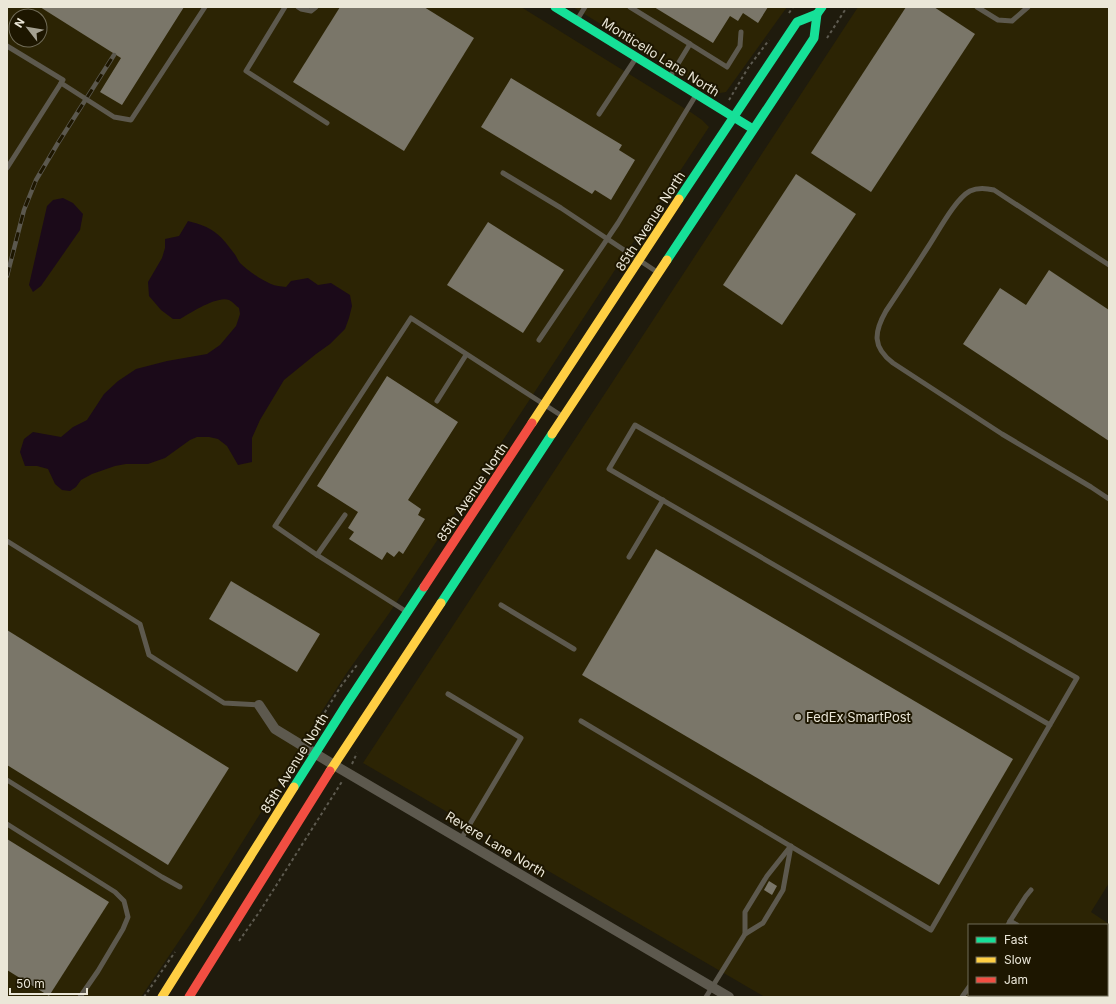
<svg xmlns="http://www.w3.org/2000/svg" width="1116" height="1004" viewBox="0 0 1116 1004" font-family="Inter,sans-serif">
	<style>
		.built { fill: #2c2404; fill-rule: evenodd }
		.water { fill: #1b0a19 }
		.building { fill: #7a7669 }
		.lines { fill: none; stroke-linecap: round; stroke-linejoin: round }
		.path { stroke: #5e5b50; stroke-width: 2; stroke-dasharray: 3 3; stroke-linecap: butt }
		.lane { stroke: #5d594e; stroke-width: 5 }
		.street { stroke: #5d594e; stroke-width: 10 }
		.fast { stroke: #16e098; stroke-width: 9 }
		.slow { stroke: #ffcf43; stroke-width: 9 }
		.jam { stroke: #f24e42; stroke-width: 9 }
		.rail-casing { stroke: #5b584e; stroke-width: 4.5 }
		.rail { stroke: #1d1600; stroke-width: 3; stroke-dasharray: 9; stroke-linecap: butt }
		.poi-dot { fill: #a4a091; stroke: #1d1600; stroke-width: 1.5 }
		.labels { text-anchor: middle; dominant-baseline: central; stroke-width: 4; stroke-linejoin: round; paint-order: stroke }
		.street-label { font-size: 13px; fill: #ebe7d8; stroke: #1d1600 }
		.poi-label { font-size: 13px; fill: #ebe7d8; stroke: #1d1600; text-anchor: start }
	</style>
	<rect width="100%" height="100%" fill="#1f1b0d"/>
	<g class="built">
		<path d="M7 7H521L692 113 702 120 709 127 390 612 346 674 311 728 288 769 198 913 141 997H7ZM16 16H40V40H16Z"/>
		<polygon points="573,7 787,7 726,92 714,94"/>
		<path d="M858 7H1109V883L1091 912 1109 924V997H765L363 763ZM969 925H1107V995H969Z"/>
	</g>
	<g class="water">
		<polygon points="63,198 73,203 83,214 80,230 41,286 33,292 29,285 47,206 53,200"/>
		<path d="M188 221C212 227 219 233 233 252 236 255 237 259 240 263 247 270 261 280 271 284 275 286 281 286 286 287L291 281 308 278 318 285 331 283 350 295 352 306 349 318 345 329 330 344 316 354 284 380 260 420 252 438V462L238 465 227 446 218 439 209 437H197L190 440 165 458 148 464H126L115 466 92 474 81 480 76 487 70 491 62 490 55 484 48 469 37 466H25L20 452 24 439 33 432 61 437 73 427 87 420 104 394 118 381 136 369 167 361 207 354 220 345 236 326 240 314 239 308C236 306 233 302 229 300 218 295 190 313 180 319H173L161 310 149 296 148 282 162 258 165 248V239L179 236Z"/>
	</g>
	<g class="building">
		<polygon points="40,7 184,7 122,105 100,92 121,58"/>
		<polygon points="340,7 424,7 474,38 404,151 293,82"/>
		<polygon points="654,7 768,7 758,23 743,13 738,21 730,16 713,43"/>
		<polygon points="906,7 934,7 975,34 871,192 811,153"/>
		<polygon points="511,78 622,145 619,150 635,160 611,200 595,190 592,194 481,127"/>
		<polygon points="796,174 856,214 782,325 723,285"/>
		<polygon points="488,222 564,270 523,333 447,285"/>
		<polygon points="1049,270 1109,310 1109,441 963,344 1000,288 1026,305"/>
		<polygon points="387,376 458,422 408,500 421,509 418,515 425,519 403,554 399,551 394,557 387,552 382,560 349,539 354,532 348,528 358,512 317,486"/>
		<polygon points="656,549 1013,759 939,885 582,675"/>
		<polygon points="231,581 320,634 297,672 209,619"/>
		<polygon points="7,630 229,768 168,865 7,765"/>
		<polygon points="7,839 109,902 49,996 7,970"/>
		<polygon points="769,881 777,886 772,895 764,890"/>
	</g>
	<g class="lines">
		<g class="path">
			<polyline points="789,13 793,7"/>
			<polyline points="827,38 847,7"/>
			<polyline points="729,100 748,68 769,40"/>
			<polyline points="309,738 341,686 357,665"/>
			<polyline points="352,764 357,753"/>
			<polyline points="239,941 260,911 343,780"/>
			<polyline points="144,997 175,952"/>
		</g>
		<g class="lane">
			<polyline points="285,7 246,71 327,123"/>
			<polyline points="298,7 301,9 311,11 316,7"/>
			<polyline points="630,7 690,44"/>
			<polyline points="977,7 998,20 1012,21 1028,7"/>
			<polyline points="577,20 585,7"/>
			<polyline points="7,46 63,80 7,168"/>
			<polyline points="670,77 690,44 727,67 740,46 741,32"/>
			<polyline points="61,83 114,117 131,120 205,7"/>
			<polyline points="599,114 636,58"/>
			<polyline points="503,173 561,208 657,272"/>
			<path d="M1109 265 994 190C986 188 978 187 970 191 955 199 938 232 928 247 914 269 900 290 886 311 874 332 872 347 893 363L1002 434 1091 487 1109 499"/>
			<polyline points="539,340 618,223 696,95"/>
			<polyline points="437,401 466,355"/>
			<polyline points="7,541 140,624 149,655 224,703 259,705"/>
			<polyline points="317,555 345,515"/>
			<polyline points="629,557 663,500"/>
			<polyline points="501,605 574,649"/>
			<polyline points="407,612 317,555 275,526 411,318 562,416"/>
			<polyline points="448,694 521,738 461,839"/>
			<polyline points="581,721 931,930 1077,678 635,425 609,469 1050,725"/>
			<polyline points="7,780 162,877 180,887"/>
			<polyline points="7,824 115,892 124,901 128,917 123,929 98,971 80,997"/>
			<polyline points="1010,921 1026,896 1031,890"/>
			<polyline points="1008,925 1010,921 1017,925"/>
			<polyline points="745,934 745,912 767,876 790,847"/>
			<polyline points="1107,979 1109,981"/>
			<polyline points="706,997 745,934 763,923 783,890 791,846"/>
			<polyline points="962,997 969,987"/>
		</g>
		<polyline class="street" points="259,705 275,729 334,765 729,997"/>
		<g class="fast">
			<polyline points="555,7 753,129"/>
			<polyline points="679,199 797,22 817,14"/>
			<polyline points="667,260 814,38 817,14 822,7"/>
			<polyline points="441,603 552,434"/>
			<polyline points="294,787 346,705 424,587"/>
		</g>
		<g class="slow">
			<polyline points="532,423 679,199"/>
			<polyline points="552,434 667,260"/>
			<polyline points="330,771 441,603"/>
			<polyline points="162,997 294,787"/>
		</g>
		<g class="jam">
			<polyline points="424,587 532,423"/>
			<polyline points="189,997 330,771"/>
		</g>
		<g class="rail-casing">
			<polyline id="rail" points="7,276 24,210 36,180 58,143 114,55"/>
		</g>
		<use href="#rail" class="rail"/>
	</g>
	<circle class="poi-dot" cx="798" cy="717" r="4"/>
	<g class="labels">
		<g class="street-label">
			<text transform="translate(661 57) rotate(32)">Monticello Lane North</text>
			<text transform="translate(650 221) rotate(-57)">85th Avenue North</text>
			<text transform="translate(472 492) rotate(-56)">85th Avenue North</text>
			<text transform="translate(294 763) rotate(-58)">85th Avenue North</text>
			<text transform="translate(496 844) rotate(31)">Revere Lane North</text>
		</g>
		<g class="poi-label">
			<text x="806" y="717">FedEx SmartPost</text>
		</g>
	</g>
	<rect width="1116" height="1004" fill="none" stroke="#ebe7d8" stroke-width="16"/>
	<rect x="968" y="924" width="140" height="72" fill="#1d1600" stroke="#6f6a56"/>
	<rect x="976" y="937" width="20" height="6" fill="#16e098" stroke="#6f6a56"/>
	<text x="1004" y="944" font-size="12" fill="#ebe7d8">Fast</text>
	<rect x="976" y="957" width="20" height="6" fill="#ffcf43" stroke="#6f6a56"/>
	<text x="1004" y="964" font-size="12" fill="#ebe7d8">Slow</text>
	<rect x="976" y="977" width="20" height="6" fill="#f24e42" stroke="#6f6a56"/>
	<text x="1004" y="984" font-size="12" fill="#ebe7d8">Jam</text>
	<g transform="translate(28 28) rotate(301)"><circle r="19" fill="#1d1600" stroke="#6f6a56"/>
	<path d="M0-3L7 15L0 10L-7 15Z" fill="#a4a091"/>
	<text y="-6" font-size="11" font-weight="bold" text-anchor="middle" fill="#ebe7d8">N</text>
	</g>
	<path d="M10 988v6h77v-6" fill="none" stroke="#ebe7d8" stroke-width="2"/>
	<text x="16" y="988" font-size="12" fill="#ebe7d8" stroke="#1d1600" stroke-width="3" paint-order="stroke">50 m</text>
</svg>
